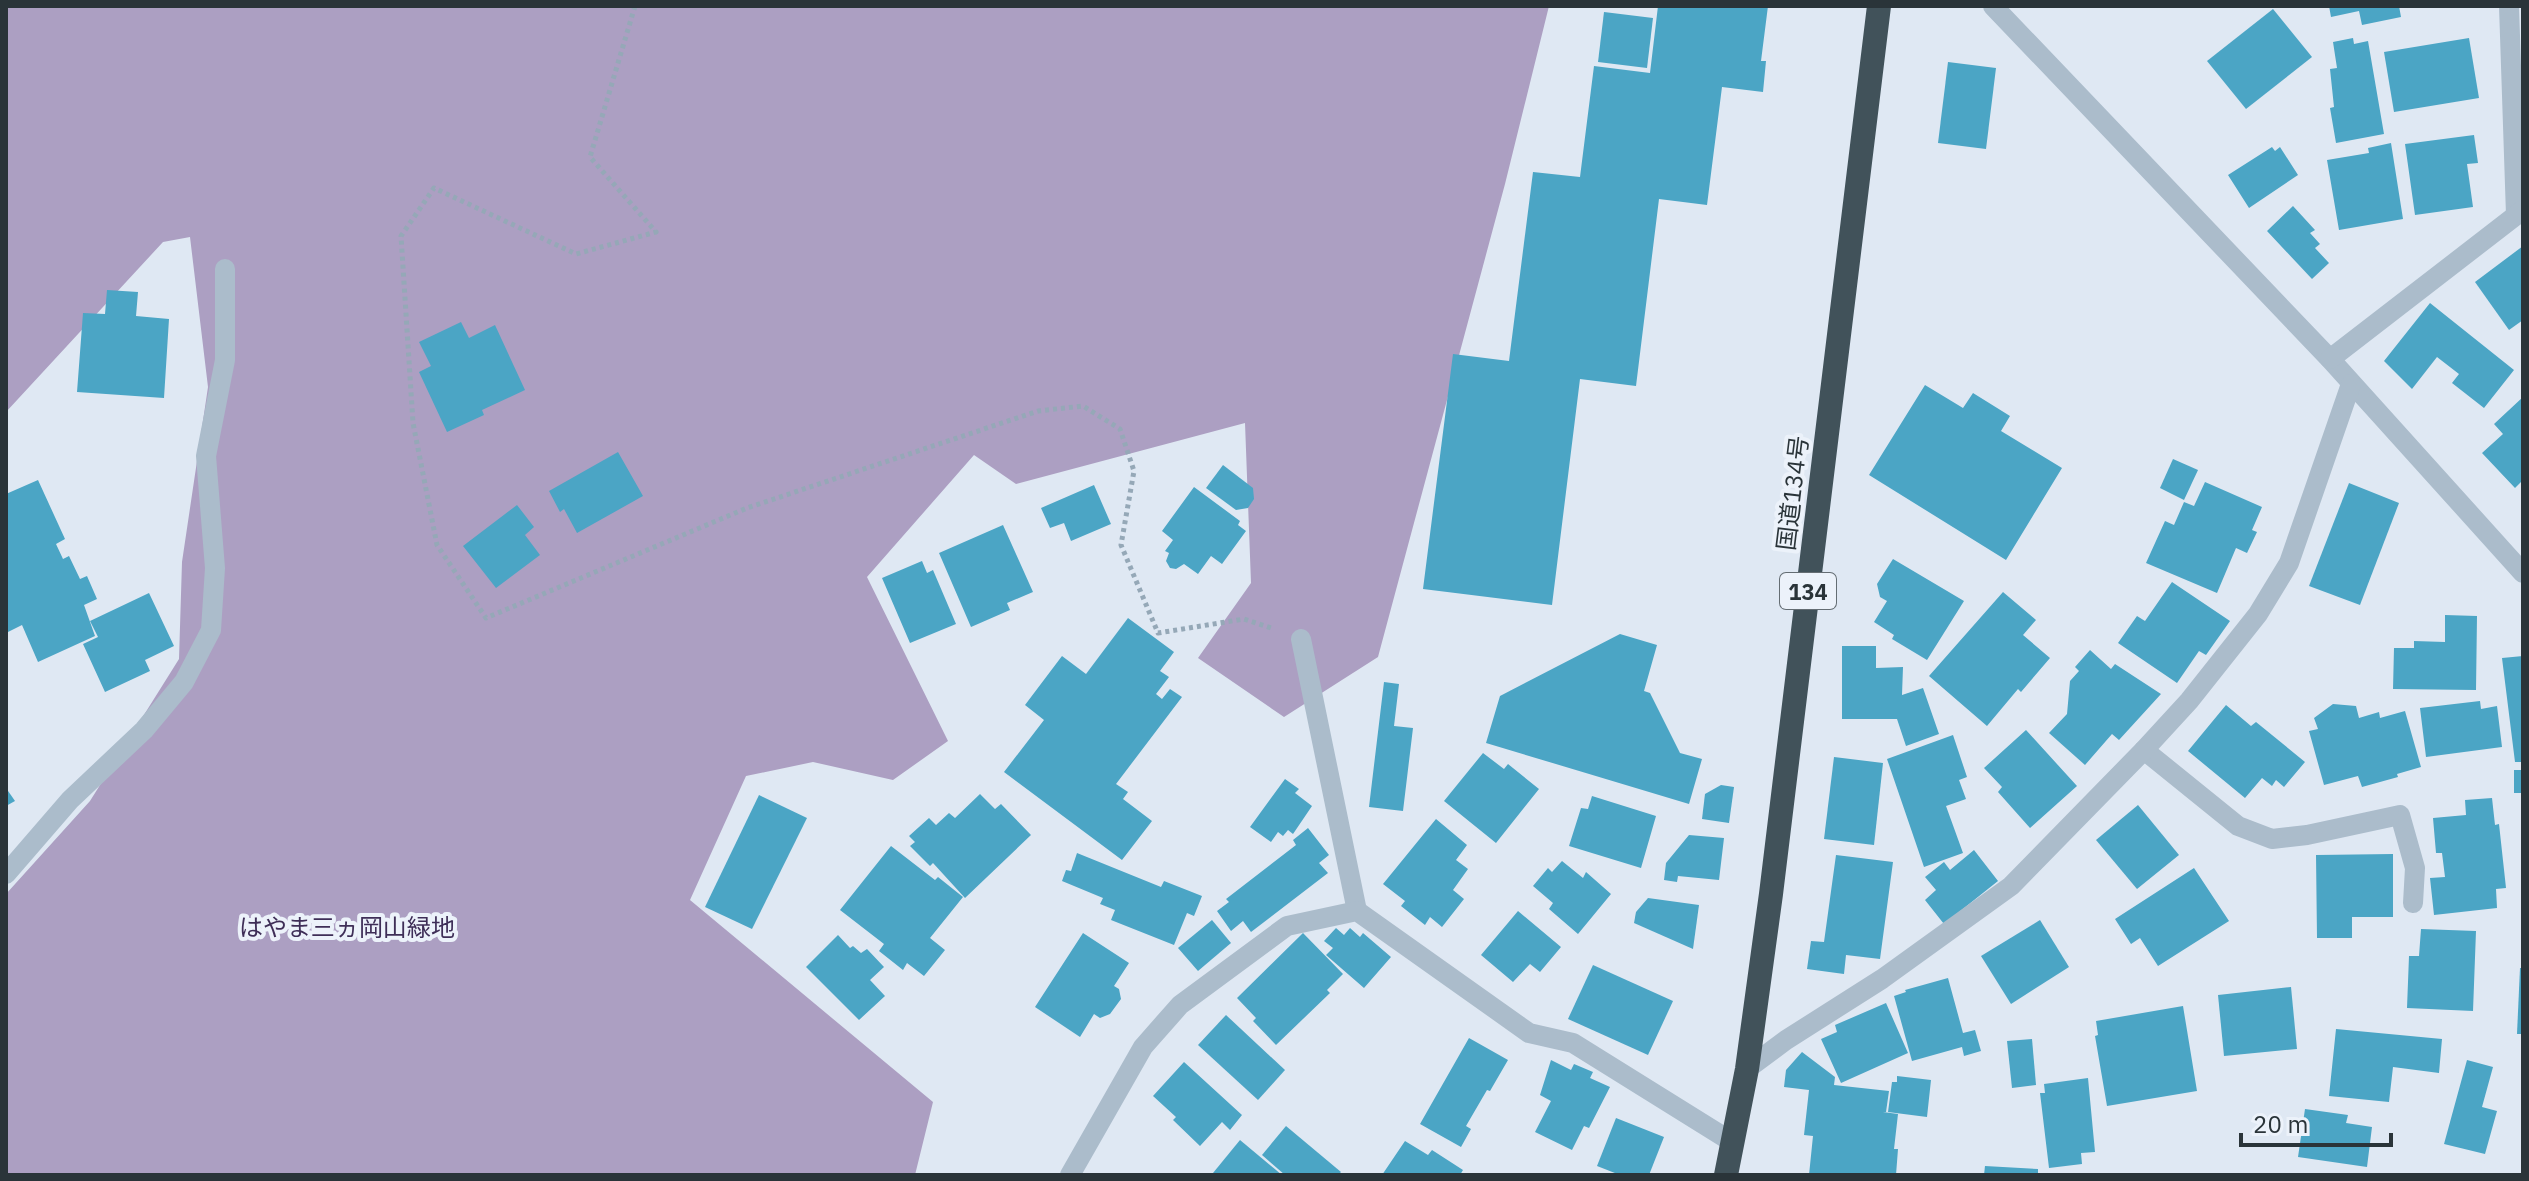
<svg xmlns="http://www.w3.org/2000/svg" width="2529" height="1181" viewBox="0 0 2529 1181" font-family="'IBM Plex Sans','Noto Sans JP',sans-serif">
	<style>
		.green { fill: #ac9fc2 }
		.building { fill: #4ba5c5 }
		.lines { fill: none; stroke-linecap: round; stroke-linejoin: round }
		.path { stroke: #95a8b7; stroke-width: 5; stroke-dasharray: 4 4; stroke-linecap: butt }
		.minor { stroke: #abbccb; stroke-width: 20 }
		.highway { stroke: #41525a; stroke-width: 24 }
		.labels { text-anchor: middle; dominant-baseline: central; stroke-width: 8; stroke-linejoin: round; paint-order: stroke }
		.shield { fill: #ecf2fa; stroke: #646d73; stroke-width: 2 }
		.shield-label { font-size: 22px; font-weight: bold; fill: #2a3439 }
		.street-label { font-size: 24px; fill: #2a3439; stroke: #ecf2fa }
		.park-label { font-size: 24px; fill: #3e2e57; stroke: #ecf2fa }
	</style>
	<rect width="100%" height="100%" fill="#dfe8f3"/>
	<polygon class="green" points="6,6 1549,6 1505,184 1378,657 1284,717 1198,658 1251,583 1245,423 1016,484 974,455 867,577 948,741 893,780 813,762 746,776 690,900 933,1102 915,1175 6,1175 6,894 90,801 179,659 182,562 208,387 190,237 163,242 6,412"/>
	<g class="building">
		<polygon points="1658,6 1768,6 1761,61 1766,61 1763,92 1722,87 1707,205 1659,199 1636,386 1580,379 1552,605 1423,589 1453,354 1509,361 1533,172 1580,177 1594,66 1650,73"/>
		<polygon points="2329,6 2399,6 2401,17 2362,25 2359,11 2331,17"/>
		<polygon points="2273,9 2312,57 2246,109 2207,61"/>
		<polygon points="1604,12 1653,18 1647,68 1598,62"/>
		<polygon points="2353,38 2354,44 2368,41 2384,134 2336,143 2330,108 2334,107 2330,69 2337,68 2333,42"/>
		<polygon points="2469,38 2479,98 2394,112 2384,52"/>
		<polygon points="1948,62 1996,68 1986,149 1938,143"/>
		<polygon points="2474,135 2478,163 2467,164 2473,207 2415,215 2405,144"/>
		<polygon points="2391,143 2403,219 2339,230 2327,160 2369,153 2368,148"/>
		<polygon points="2272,147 2275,151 2280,147 2298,175 2249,208 2228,175"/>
		<polygon points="2293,206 2315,230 2310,233 2320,244 2315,248 2329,263 2312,279 2267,231"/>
		<polygon points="2523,246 2523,320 2509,330 2475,282"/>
		<polygon points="107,290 138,292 136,316 169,319 164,398 77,392 83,313 105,314"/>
		<polygon points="2430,303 2514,370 2484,408 2452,383 2459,374 2437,357 2412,389 2384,361"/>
		<polygon points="461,322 469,338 495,325 525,390 482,410 484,415 447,432 419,372 431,366 419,342"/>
		<polygon points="1925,385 1963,408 1973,393 2010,416 2001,431 2062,468 2006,560 1869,475"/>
		<polygon points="2523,397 2523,480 2515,488 2482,453 2503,434 2494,424"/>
		<polygon points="618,452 643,496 577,533 564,509 560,512 549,491"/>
		<polygon points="2173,459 2198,470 2184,500 2160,488"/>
		<polygon points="1223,465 1253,488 1254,499 1248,508 1236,510 1206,488"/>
		<polygon points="38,480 65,539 56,544 63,559 69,556 80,579 87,576 97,599 84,605 95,636 38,662 22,625 6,633 6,494"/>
		<polygon points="2205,482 2262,507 2252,530 2257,532 2247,553 2236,548 2217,593 2146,563 2165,521 2174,525 2184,502 2194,506"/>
		<polygon points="2349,483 2399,503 2360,605 2309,586"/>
		<polygon points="1094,485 1111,524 1071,541 1064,523 1050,528 1041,508"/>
		<polygon points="1194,487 1240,521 1238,525 1246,531 1222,564 1211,556 1198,574 1184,564 1176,569 1170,568 1166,561 1169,553 1165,551 1173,540 1162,531"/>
		<polygon points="517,505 534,527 525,535 540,555 496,588 463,546"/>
		<polygon points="1003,525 1033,592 1007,603 1010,610 971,627 939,553"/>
		<polygon points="1893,559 1964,601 1927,660 1892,639 1894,635 1874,622 1887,601 1880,597 1877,584"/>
		<polygon points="922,561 927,573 933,570 956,624 910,643 882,578"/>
		<polygon points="2172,582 2230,621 2206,655 2199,651 2177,683 2118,643 2137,616 2145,621"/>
		<polygon points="2003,592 2036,620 2023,635 2050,658 2021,692 2018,689 1987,726 1929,676"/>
		<polygon points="149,593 174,646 145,660 150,671 105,692 83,644 98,637 90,621"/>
		<polygon points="2445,615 2477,616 2476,690 2393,689 2394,648 2414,648 2414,641 2445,642"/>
		<polygon points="1128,618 1174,652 1160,671 1169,677 1156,694 1162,699 1170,689 1182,697 1116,784 1128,792 1123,799 1152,821 1122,860 1004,772 1044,720 1025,705 1062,656 1086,674"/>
		<polygon points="1620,634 1657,645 1644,691 1650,693 1680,753 1702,759 1689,804 1486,743 1500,696"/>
		<polygon points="1842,646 1876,646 1876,668 1903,667 1902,695 1923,688 1939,734 1906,746 1897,719 1842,719"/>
		<polygon points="2090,650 2111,669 2115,664 2161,694 2119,740 2112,734 2085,765 2049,733 2067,714 2070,681 2079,671 2075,667"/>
		<polygon points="2523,656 2523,762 2515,762 2502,658"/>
		<polygon points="1384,682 1399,684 1394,726 1413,728 1403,811 1369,807"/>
		<polygon points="2480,701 2481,709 2497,706 2502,747 2426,757 2420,708"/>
		<polygon points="2333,704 2356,706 2359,718 2379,712 2380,718 2405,711 2421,767 2397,774 2398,777 2362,787 2358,776 2324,785 2309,731 2318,729 2314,718"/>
		<polygon points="2226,705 2251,726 2256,722 2305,762 2284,787 2276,780 2272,786 2262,778 2245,798 2188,751"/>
		<polygon points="2026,730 2077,786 2030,828 1998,792 2002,787 1984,768"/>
		<polygon points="1953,735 1967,777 1959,780 1966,799 1946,806 1963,853 1924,867 1887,759"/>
		<polygon points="1483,753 1504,769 1508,764 1539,789 1496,843 1444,801"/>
		<polygon points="1834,757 1883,763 1874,845 1824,839"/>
		<rect x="2514" y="770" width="9" height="23"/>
		<polygon points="1285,779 1299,789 1295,793 1312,806 1293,834 1288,830 1283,836 1278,832 1271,842 1250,827"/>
		<polygon points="1721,785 1734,787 1729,823 1702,819 1705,794"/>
		<polygon points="6,788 15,801 6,806"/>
		<polygon points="980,794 995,809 1001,804 1031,835 965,898 933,863 930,866 910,846 915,842 909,836 929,818 936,825 949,813 955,818"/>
		<polygon points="759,795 807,818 752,929 705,907"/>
		<polygon points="1592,796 1656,816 1641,868 1569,846 1581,808 1588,809"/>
		<polygon points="2492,798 2495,825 2499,824 2506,888 2496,889 2497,908 2434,915 2430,878 2445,877 2442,853 2436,853 2433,818 2466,815 2465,800"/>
		<polygon points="2138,805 2179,855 2137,889 2096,840"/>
		<polygon points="1436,819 1467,845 1456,860 1468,869 1453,890 1464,899 1442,927 1430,917 1425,925 1401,906 1405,901 1383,884"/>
		<polygon points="1308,828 1329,855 1319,863 1328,873 1251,932 1243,921 1231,931 1217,911 1229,902 1226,899 1296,845 1293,840"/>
		<polygon points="1689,835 1724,838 1719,880 1678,876 1677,882 1664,880 1666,863"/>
		<polygon points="891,846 935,880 938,877 963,897 930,938 945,950 924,976 907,963 903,970 879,951 884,944 840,910"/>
		<polygon points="1974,850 1998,881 1944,924 1925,900 1936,890 1925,877 1944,862 1950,870"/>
		<polygon points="1077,853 1161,887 1164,881 1202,896 1194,916 1187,913 1174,945 1111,920 1115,910 1100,904 1103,898 1062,881 1066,870 1071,871"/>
		<polygon points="2393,854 2393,917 2352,917 2352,938 2317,938 2316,855"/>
		<polygon points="1836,855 1893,862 1880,959 1846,955 1844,974 1807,969 1811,941 1824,942"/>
		<polygon points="1562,861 1583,878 1586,872 1611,894 1578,934 1549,909 1553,903 1533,886 1548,868 1552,872"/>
		<polygon points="2194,868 2229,921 2158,966 2140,938 2131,944 2115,919"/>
		<polygon points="1648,898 1699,905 1693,949 1634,923 1636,912"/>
		<polygon points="1518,911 1561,947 1540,972 1530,964 1513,982 1481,955"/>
		<polygon points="1212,920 1231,943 1198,971 1178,948"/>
		<polygon points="2040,920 2069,967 2011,1004 1981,956"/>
		<polygon points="1336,928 1344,935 1350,928 1360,937 1363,933 1391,957 1364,988 1326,955 1333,948 1324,941"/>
		<polygon points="2421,929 2476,931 2473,1011 2407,1008 2409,956 2419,956"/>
		<polygon points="1083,933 1129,963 1114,986 1119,989 1121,999 1110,1014 1100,1018 1094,1014 1080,1037 1035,1007"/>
		<polygon points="1303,933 1343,974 1327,990 1330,993 1276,1045 1253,1021 1256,1018 1237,998"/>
		<polygon points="838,935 850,948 853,946 861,953 867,949 884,967 870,980 885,996 859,1020 806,967"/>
		<polygon points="1593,965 1673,1001 1648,1055 1568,1019"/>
		<polygon points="2520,968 2523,968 2523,1034 2517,1034"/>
		<polygon points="1948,978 1963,1033 1975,1030 1981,1051 1964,1056 1962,1047 1912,1061 1894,996 1906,992 1905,990"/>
		<polygon points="2291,987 2297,1049 2224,1056 2218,995"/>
		<polygon points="1886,1003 1908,1053 1841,1083 1821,1039 1837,1032 1835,1025"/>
		<polygon points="2183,1006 2197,1091 2107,1106 2095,1036 2098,1035 2096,1021"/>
		<polygon points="1226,1015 1285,1070 1258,1100 1198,1045"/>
		<polygon points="2336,1029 2442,1039 2439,1073 2393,1067 2389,1102 2329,1096"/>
		<polygon points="1469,1038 1508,1060 1490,1091 1487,1090 1466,1126 1471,1129 1461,1147 1420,1124"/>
		<polygon points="2032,1039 2036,1085 2012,1088 2007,1041"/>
		<polygon points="1802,1052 1835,1077 1834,1085 1889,1091 1886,1112 1883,1112 1898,1114 1894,1149 1898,1149 1896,1175 1809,1175 1813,1136 1804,1135 1809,1090 1784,1087 1786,1070"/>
		<polygon points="1551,1060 1571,1070 1574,1064 1593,1072 1590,1078 1610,1087 1589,1128 1584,1126 1572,1150 1535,1132 1551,1101 1540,1095"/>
		<polygon points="2467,1060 2493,1067 2482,1107 2497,1111 2485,1154 2444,1144"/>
		<polygon points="1184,1062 1242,1115 1230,1130 1222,1122 1200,1146 1173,1120 1176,1117 1153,1096"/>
		<polygon points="1897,1076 1931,1080 1927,1117 1888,1112 1892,1082 1897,1082"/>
		<polygon points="2088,1078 2095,1152 2081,1153 2082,1164 2049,1168 2040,1093 2045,1093 2044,1084"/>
		<polygon points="2305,1109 2348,1115 2346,1123 2372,1127 2367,1167 2298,1157"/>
		<polygon points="1616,1118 1664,1137 1649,1175 1620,1175 1597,1166"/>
		<polygon points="1286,1126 1341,1172 1338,1175 1285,1175 1262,1155"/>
		<polygon points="1240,1140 1282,1175 1215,1175 1213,1173"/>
		<polygon points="1405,1141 1428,1155 1432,1150 1463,1170 1460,1175 1382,1175"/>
		<polygon points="1985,1166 2038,1169 2038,1175 1984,1175"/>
	</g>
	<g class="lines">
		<polyline class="path" points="635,6 590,157 656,232 576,254 434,188 401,236 413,423 437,545 486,618 747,508 1038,411 1083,406 1120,429 1134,471 1121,545 1158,633 1244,619 1271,628"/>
		<g class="minor">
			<polyline points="1993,6 2330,359 2523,573"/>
			<polyline points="2509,6 2516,215"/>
			<polyline points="2330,359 2523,210"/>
			<polyline points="1301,639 1357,911"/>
			<polyline points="2144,750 2238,826 2272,839 2307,835 2400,815 2415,868 2413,903"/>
			<polyline points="6,874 70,800 144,730 184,682 211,630 215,568 206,456 225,360 225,269"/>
			<polyline points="1747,1069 1786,1040 1882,979 2011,886 2144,750 2189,701 2258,614 2289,563 2351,384"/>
			<polyline points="1070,1175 1143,1047 1180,1005 1287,926 1357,911 1529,1033 1573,1043 1732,1142"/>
		</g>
		<polyline class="highway" points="1726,1175 1747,1069 1771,894 1879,6"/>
	</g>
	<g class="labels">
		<rect class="shield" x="1780" y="573" width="56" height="36" rx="6"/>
		<g class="shield-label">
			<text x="1808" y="591">134</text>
		</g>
		<g class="street-label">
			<text transform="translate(1792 493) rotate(-83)">国道134号</text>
		</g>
		<g class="park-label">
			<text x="347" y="927">はやま三ヵ岡山緑地</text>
		</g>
	</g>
	<rect width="2529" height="1181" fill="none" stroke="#2a3439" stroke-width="16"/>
	<path d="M2241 1133v12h150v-12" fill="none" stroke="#2a3439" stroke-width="4"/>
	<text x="2253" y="1133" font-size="24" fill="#2a3439" stroke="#ecf2fa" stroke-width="6" paint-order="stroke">20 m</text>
</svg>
